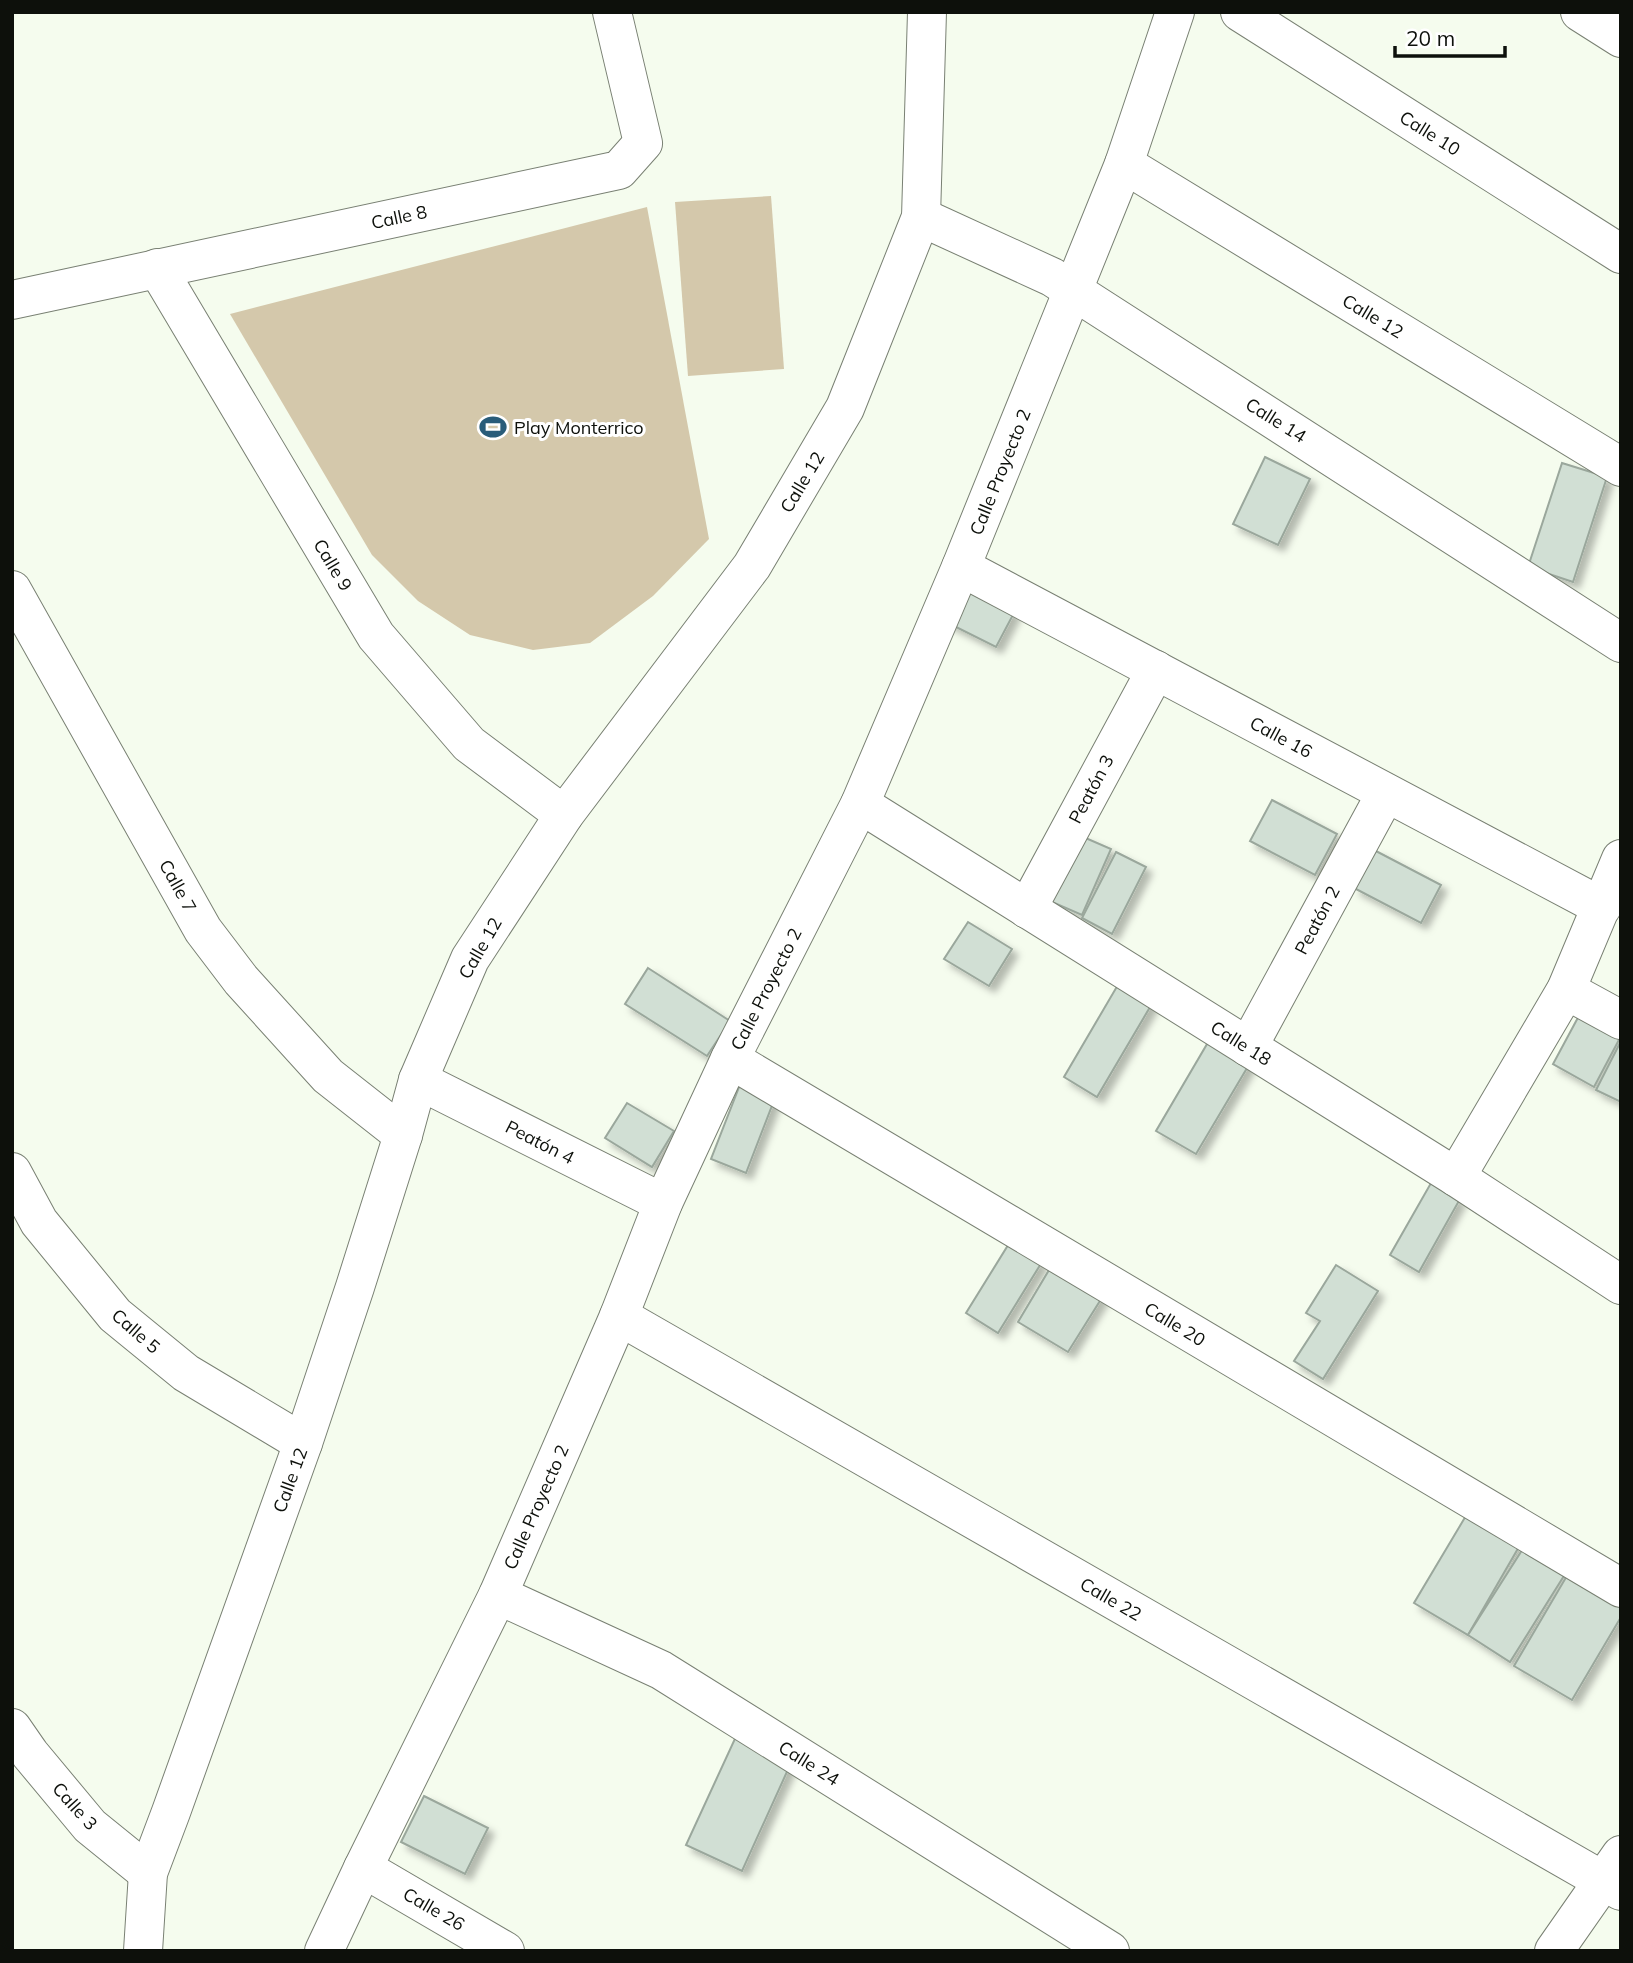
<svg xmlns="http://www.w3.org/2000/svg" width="1633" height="1963" viewBox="0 0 1633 1963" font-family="Mulish,sans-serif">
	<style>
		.green { fill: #d4c8ab }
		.building { fill: #d1dfd4; stroke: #9aa79c; stroke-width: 2; filter: url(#shadow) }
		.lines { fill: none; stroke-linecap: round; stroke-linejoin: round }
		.minor-casing { stroke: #798073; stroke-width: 40 }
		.minor { stroke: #fff; stroke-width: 38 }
		.labels { text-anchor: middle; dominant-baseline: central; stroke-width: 6; stroke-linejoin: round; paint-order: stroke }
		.street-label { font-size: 18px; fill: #0d100b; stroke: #fff }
		.poi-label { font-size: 18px; fill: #0d100b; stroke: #fff; text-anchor: start }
	</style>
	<defs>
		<filter id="shadow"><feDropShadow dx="6" dy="6" stdDeviation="3.5" flood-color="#0004"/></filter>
	</defs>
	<rect width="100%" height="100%" fill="#f5fcee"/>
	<g class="green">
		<polygon points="771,196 784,369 688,376 675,202"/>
		<polygon points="647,207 709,539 653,596 590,643 533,650 470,635 418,601 372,555 230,314"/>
	</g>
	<g class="building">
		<polygon points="1265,457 1310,479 1278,545 1233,524"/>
		<polygon points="1562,463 1607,477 1573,582 1528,567"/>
		<polygon points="962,585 1015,611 996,647 944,621"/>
		<polygon points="1272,800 1337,834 1315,875 1250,841"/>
		<polygon points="1081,836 1111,849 1082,915 1052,902"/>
		<polygon points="1374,850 1441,885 1421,923 1354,888"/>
		<polygon points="1116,852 1146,867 1112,934 1082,918"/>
		<polygon points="968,922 1012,949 989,986 944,959"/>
		<polygon points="648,968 730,1021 707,1056 625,1004"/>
		<polygon points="1119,983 1153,1002 1097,1097 1064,1077"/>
		<polygon points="1581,1012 1621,1036 1594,1087 1553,1064"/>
		<polygon points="1210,1039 1250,1063 1196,1154 1156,1131"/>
		<polygon points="1621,1041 1621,1102 1596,1090"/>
		<polygon points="743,1077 778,1090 746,1173 711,1159"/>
		<polygon points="627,1103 674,1131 652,1167 605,1138"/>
		<polygon points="1431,1183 1460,1199 1419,1272 1390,1255"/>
		<polygon points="1010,1242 1042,1262 998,1333 966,1313"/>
		<polygon points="1052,1265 1103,1296 1068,1352 1018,1322"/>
		<polygon points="1336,1265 1378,1291 1323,1379 1294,1361 1320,1321 1306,1313"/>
		<polygon points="1467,1514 1520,1545 1468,1635 1414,1603"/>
		<polygon points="1526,1544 1567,1571 1510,1662 1468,1635"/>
		<polygon points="1568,1574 1621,1604 1621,1617 1572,1700 1514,1666"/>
		<polygon points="739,1730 795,1754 742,1871 686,1845"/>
		<polygon points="424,1796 488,1828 465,1874 401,1842"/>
	</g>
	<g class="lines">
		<g class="minor-casing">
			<g id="minor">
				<polyline points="1240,12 1621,254"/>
				<polyline points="1580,12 1621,38"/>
				<polyline points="1124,164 1621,467"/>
				<polyline points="921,217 1052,277 1621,643"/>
				<polyline points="157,268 376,636 469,744 564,815"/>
				<polyline points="12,300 619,170 643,143 612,12"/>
				<polyline points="961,567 1602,907"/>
				<polyline points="12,590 203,930 241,980 328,1076 403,1135"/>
				<polyline points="860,804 1456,1177 1621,1285"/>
				<polyline points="1027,909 1156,670"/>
				<polyline points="1566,990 1621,1020"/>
				<polyline points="1248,1047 1386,793"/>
				<polyline points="730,1059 1621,1588"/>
				<polyline points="418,1080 663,1203"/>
				<polyline points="12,1172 39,1222 115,1315 186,1373 303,1443"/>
				<polyline points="1456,1177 1566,990 1621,859"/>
				<polyline points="619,1316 1621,1891"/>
				<polyline points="498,1595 661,1670 1110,1951"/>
				<polyline points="12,1728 30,1754 90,1826 148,1873"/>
				<polyline points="363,1868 505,1951"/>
				<polyline points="143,1951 148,1873 171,1812 303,1443 355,1287 403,1135 418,1080 470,959 564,815 752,566 845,408 921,217 927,12"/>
				<polyline points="324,1951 363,1868 498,1595 619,1316 663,1203 730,1059 860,804 961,567 1124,164 1175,12"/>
				<polyline points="1554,1951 1621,1855"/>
			</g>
		</g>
		<use href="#minor" class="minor"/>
	</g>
	<defs>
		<g id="stadium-bare" transform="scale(2.1)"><path d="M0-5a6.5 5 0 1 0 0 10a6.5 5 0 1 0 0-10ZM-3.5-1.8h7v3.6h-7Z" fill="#295c79" stroke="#fff" stroke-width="2.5" paint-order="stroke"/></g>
	</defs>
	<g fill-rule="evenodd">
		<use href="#stadium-bare" x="493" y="427"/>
	</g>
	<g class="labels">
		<g class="street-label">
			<text transform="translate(1430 133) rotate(32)">Calle 10</text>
			<text transform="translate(399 217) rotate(-12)">Calle 8</text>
			<text transform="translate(1373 316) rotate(31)">Calle 12</text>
			<text transform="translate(1276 420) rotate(32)">Calle 14</text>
			<text transform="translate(1000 472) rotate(-68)">Calle Proyecto 2</text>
			<text transform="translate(802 482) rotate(-59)">Calle 12</text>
			<text transform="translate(333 565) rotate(59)">Calle 9</text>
			<text transform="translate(1281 737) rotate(28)">Calle 16</text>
			<text transform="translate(1091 789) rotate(-62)">Peatón 3</text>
			<text transform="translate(178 886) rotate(61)">Calle 7</text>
			<text transform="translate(1317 920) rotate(-62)">Peatón 2</text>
			<text transform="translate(480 948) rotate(-60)">Calle 12</text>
			<text transform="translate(766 989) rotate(-63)">Calle Proyecto 2</text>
			<text transform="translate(1241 1043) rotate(32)">Calle 18</text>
			<text transform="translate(540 1142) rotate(27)">Peatón 4</text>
			<text transform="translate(1175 1324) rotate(31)">Calle 20</text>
			<text transform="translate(136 1331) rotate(41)">Calle 5</text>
			<text transform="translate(290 1480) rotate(-70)">Calle 12</text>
			<text transform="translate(536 1507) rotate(-66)">Calle Proyecto 2</text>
			<text transform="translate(1111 1599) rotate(30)">Calle 22</text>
			<text transform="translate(809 1763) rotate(32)">Calle 24</text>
			<text transform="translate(75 1806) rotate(48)">Calle 3</text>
			<text transform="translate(434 1909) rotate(30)">Calle 26</text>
		</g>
		<g class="poi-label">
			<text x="514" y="427">Play Monterrico</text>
		</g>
	</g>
	<rect width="1633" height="1963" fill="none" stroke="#0d100b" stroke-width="28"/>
	<path d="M1395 46v10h110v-10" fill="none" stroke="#0d100b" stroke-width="3.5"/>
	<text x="1406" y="46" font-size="21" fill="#0d100b" stroke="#ffffff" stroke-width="5" paint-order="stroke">20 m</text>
</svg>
